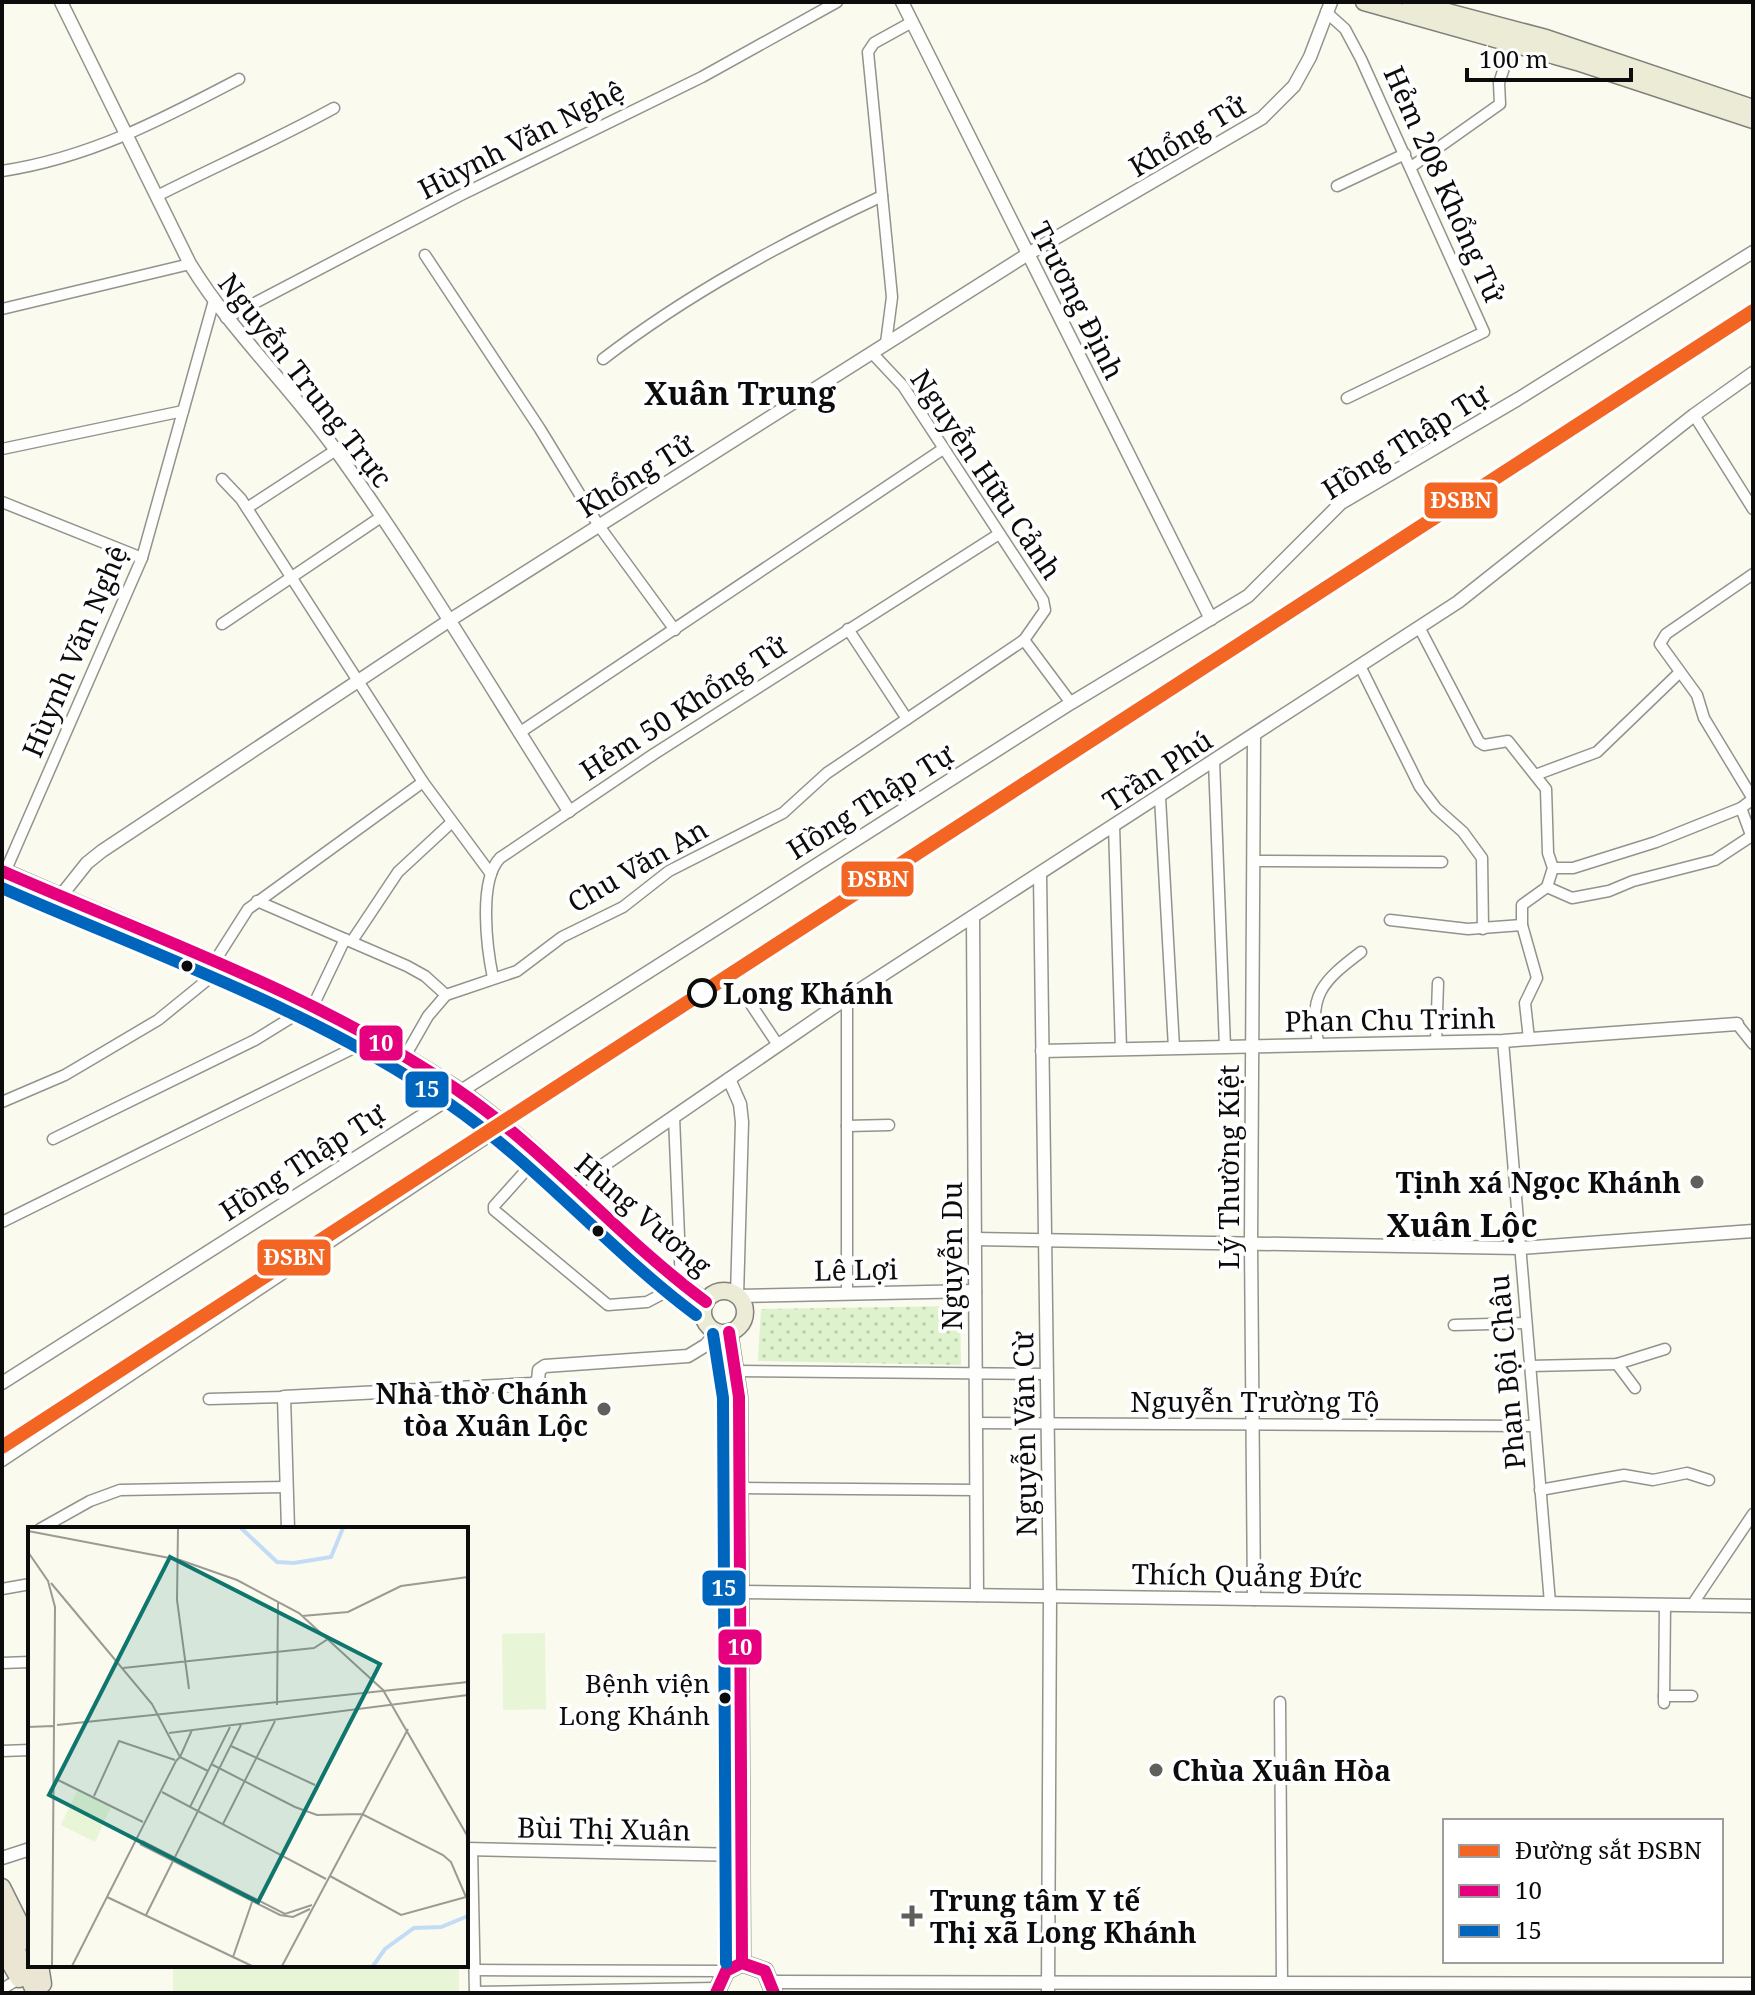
<svg xmlns="http://www.w3.org/2000/svg" width="1755" height="1995" viewBox="0 0 1755 1995" font-family="'Noto Serif',serif">
	<style>
		.grass { fill: url(#grass-dots) }
		.pitch { fill: #e8f6d7 }
		.lines { fill: none; stroke-linecap: round; stroke-linejoin: round }
		.minor-casing { stroke: #93938e; stroke-width: 13 }
		.tertiary-casing { stroke: #93938e; stroke-width: 15 }
		.primary-casing { stroke: #80807c; stroke-width: 19 }
		.trunk-casing { stroke: #80807c; stroke-width: 19 }
		.minor { stroke: #fefefd; stroke-width: 10 }
		.tertiary { stroke: #fefefd; stroke-width: 12 }
		.primary { stroke: #ecebd6; stroke-width: 16 }
		.trunk { stroke: #ebe6d4; stroke-width: 16 }
		.bus-1-casing { stroke: #fff; stroke-width: 18 }
		.bus-2-casing { stroke: #fff; stroke-width: 18 }
		.bus-1 { stroke: #e5007d; stroke-width: 12 }
		.bus-2 { stroke: #0065bd; stroke-width: 12 }
		.rail-1-casing { stroke: #fff; stroke-width: 20 }
		.rail-1 { stroke: #f26522; stroke-width: 14 }
		.bus-dot { fill: #0c0c0c; stroke: #fff; stroke-width: 3 }
		.stop-dot { fill: #fff; stroke: #0c0c0c; stroke-width: 4 }
		.poi-dot { fill: #5f5f5b; stroke: #fff; stroke-width: 3 }
		.labels { text-anchor: middle; dominant-baseline: central; stroke-width: 8; stroke-linejoin: round; paint-order: stroke }
		.bus-label { font-size: 26px; fill: #0c0c0c; stroke: #fff; text-anchor: end }
		.street-label { font-size: 28px; fill: #0c0c0c; stroke: #fff }
		.stop-label { font-size: 28px; font-weight: bold; fill: #0c0c0c; stroke: #fff; text-anchor: start }
		.poi-label { font-size: 28px; font-weight: bold; fill: #0c0c0c; stroke: #fff; text-anchor: end }
		.quarter-label { font-size: 32px; font-weight: bold; fill: #0c0c0c; stroke: #fff }
		.inset-river { fill: none; stroke: #c2dcf7; stroke-width: 4 }
		.inset-road { fill: none; stroke: #9b9b94; stroke-width: 2 }
		.view { fill: #0f766e; fill-opacity: 0.15; stroke: #0f766e; stroke-width: 4 }
		.inset-edge { fill: none; stroke: #0c0c0c; stroke-width: 4 }
		.line-badge { stroke: #fff; stroke-width: 3 }
		.badge-label { font-size: 22px; text-anchor: middle; font-weight: bold; fill: #fff }
	</style>
	<defs>
		<pattern id="grass-dots" width="8" height="8" patternUnits="userSpaceOnUse" patternTransform="scale(2)"><rect width="8" height="8" fill="#ddf2cd"/><path d="M2 2h.1M6 6h.1" fill="none" stroke="#bcceaf" stroke-width="1.8" stroke-linecap="round"/></pattern>
	</defs>
	<rect width="100%" height="100%" fill="#fafaef"/>
	<polygon class="grass" points="960,1306 961,1365 758,1361 761,1309"/>
	<g class="pitch">
		<polygon points="545,1633 546,1709 503,1710 502,1634"/>
		<rect x="173" y="1965" width="286" height="28"/>
	</g>
	<g class="lines">
		<g class="minor-casing">
			<g id="minor">
				<polyline points="1326,12 1345,29 1361,59 1484,332 1347,398"/>
				<polyline points="1411,167 1500,104 1499,83 1512,44"/>
				<path d="M2 171C89 158 161 120 239 79"/>
				<polyline points="1337,186 1405,154"/>
				<path d="M157 196C216 166 276 140 334 108"/>
				<polyline points="425,255 540,429 599,526 675,630"/>
				<polyline points="2,309 190,264"/>
				<polyline points="226,318 459,196 702,77 837,2"/>
				<polyline points="886,343 892,297 868,52 874,43 912,22"/>
				<polyline points="872,353 903,386 1043,600 1045,610 1024,640 1071,703"/>
				<path d="M603 359C689 293 784 242 882 196"/>
				<polyline points="1694,415 1753,509"/>
				<polyline points="2,449 183,411"/>
				<polyline points="222,479 241,499 423,782 491,874"/>
				<polyline points="2,502 142,558"/>
				<polyline points="247,508 336,450"/>
				<polyline points="222,624 381,517"/>
				<polyline points="1419,627 1479,742 1484,745 1508,741 1546,789 1548,853 1553,868 1547,887 1572,898 1609,891 1633,881 1715,860 1753,835"/>
				<polyline points="848,629 907,719 1024,640"/>
				<polyline points="1360,666 1420,787 1436,808 1463,832 1482,858 1483,929"/>
				<polyline points="519,733 943,449"/>
				<polyline points="1214,761 1225,1047"/>
				<polyline points="1538,774 1597,752 1679,673"/>
				<polyline points="1160,797 1174,1048"/>
				<polyline points="1741,808 1751,835"/>
				<polyline points="1114,826 1121,1049"/>
				<polyline points="1254,861 1442,862"/>
				<polyline points="1553,868 1573,868 1656,842 1741,808 1753,799 1704,718 1697,695 1660,644 1666,634 1753,574"/>
				<polyline points="5,872 142,558 213,304"/>
				<polyline points="257,901 407,966 425,976 446,995"/>
				<polyline points="1390,920 1468,929 1522,925"/>
				<polyline points="352,941 398,872 452,822"/>
				<polyline points="213,964 248,909 423,782"/>
				<path d="M493 978C487 949 478 881 500 858L654 754 999 534"/>
				<polyline points="847,998 847,1293"/>
				<polyline points="750,1003 778,1045"/>
				<polyline points="312,1008 345,939"/>
				<polyline points="1737,1024 1753,1044"/>
				<polyline points="1529,1039 1525,1003 1537,978 1522,925 1522,905 1547,887"/>
				<polyline points="1503,1041 1550,1603"/>
				<polyline points="1436,1042 1438,983"/>
				<path d="M1319 1045C1306 996 1324 980 1361 952"/>
				<polyline points="404,1058 428,1016 446,995 517,971 562,937 623,907 669,871 783,813 827,773 907,719"/>
				<polyline points="2,1102 65,1075 158,1020 222,968"/>
				<polyline points="847,1126 889,1125"/>
				<polyline points="53,1139 255,1040 289,1019 303,1004"/>
				<polyline points="538,1157 494,1206 494,1210 608,1305 647,1302 681,1284 674,1117"/>
				<polyline points="2,1222 372,1039"/>
				<polyline points="1454,1325 1526,1323"/>
				<polyline points="1617,1364 1635,1388"/>
				<polyline points="1530,1366 1617,1364 1665,1349"/>
				<polyline points="734,1371 1047,1374"/>
				<polyline points="209,1399 284,1397"/>
				<polyline points="976,1423 1534,1426"/>
				<polyline points="2,1461 503,1127"/>
				<polyline points="739,1488 976,1490"/>
				<polyline points="1540,1490 1624,1475 1653,1480 1687,1473 1709,1480"/>
				<polyline points="40,1529 90,1501 120,1490 287,1487"/>
				<polyline points="2,1589 30,1584"/>
				<polyline points="1692,1605 1753,1514"/>
				<polyline points="2,1663 30,1662"/>
				<polyline points="1664,1696 1692,1696"/>
				<polyline points="1280,1702 1282,1983"/>
				<polyline points="1664,1703 1665,1605"/>
				<polyline points="2,1751 30,1750"/>
				<polyline points="472,1849 475,1993"/>
				<polyline points="475,1970 726,1971"/>
				<polyline points="2,1989 19,1979"/>
				<polyline points="475,1992 716,1988"/>
			</g>
		</g>
		<g class="tertiary-casing">
			<g id="tertiary">
				<path d="M61 2 190 264C231 331 289 385 335 449 419 566 492 690 569 811"/>
				<polyline points="902,2 1211,619"/>
				<polyline points="1040,874 1050,1596 1048,1993"/>
				<polyline points="60,897 87,863 102,851 450,620 1028,254 1262,118 1294,86 1310,57 1331,2"/>
				<polyline points="973,917 977,1595"/>
				<polyline points="1042,1051 1503,1041 1737,1024"/>
				<polyline points="729,1079 740,1104 742,1122 737,1296 975,1291"/>
				<polyline points="573,1186 847,998 1458,602 1694,415 1753,373"/>
				<polyline points="975,1239 1520,1248 1753,1231"/>
				<polyline points="2,1383 1071,703 1248,596 1341,503 1518,399 1753,252"/>
				<polyline points="288,1529 284,1397 532,1384 538,1381 539,1370 545,1366 688,1356 706,1345 717,1332"/>
				<polyline points="740,1592 1753,1606"/>
				<polyline points="1254,1599 1251,1243 1254,735"/>
				<polyline points="466,1849 742,1855"/>
				<polyline points="2,1858 30,1849"/>
				<polyline points="772,1982 1753,1984"/>
			</g>
		</g>
		<g class="primary-casing">
			<g id="primary">
				<polyline points="1364,2 1577,62 1753,120"/>
				<polyline points="1410,2 1546,38 1753,108"/>
				<path d="M2 871C150 937 322 999 456 1089 547 1151 616 1240 706 1302"/>
				<circle cx="724" cy="1312" r="21"/>
				<polyline points="729,1332 739,1397 742,1963"/>
				<polyline points="716,1993 726,1971 742,1963 765,1971 774,1993"/>
			</g>
		</g>
		<g class="trunk-casing">
			<g id="trunk">
				<polyline points="2,1887 30,1943"/>
				<polyline points="2,1916 35,1993"/>
				<polyline points="2,1949 19,1979"/>
				<polyline points="40,1965 43,1984"/>
			</g>
		</g>
		<use href="#minor" class="minor"/>
		<use href="#tertiary" class="tertiary"/>
		<use href="#primary" class="primary"/>
		<use href="#trunk" class="trunk"/>
		<g class="bus-1-casing">
			<g id="bus-1">
				<path d="M2 871C155 938 318 995 456 1089 547 1151 618 1237 706 1302"/>
				<polyline points="729,1332 739,1397 742,1963"/>
				<polyline points="716,1993 726,1971 742,1963 765,1971 774,1993"/>
			</g>
		</g>
		<g class="bus-2-casing">
			<g id="bus-2">
				<path d="M2 888C152 954 313 1009 448 1103 538 1165 609 1250 696 1315"/>
				<polyline points="713,1334 723,1398 726,1963"/>
			</g>
		</g>
		<use href="#bus-1" class="bus-1"/>
		<use href="#bus-2" class="bus-2"/>
		<g class="rail-1-casing">
			<polyline id="rail-1" points="2,1447 1753,311"/>
		</g>
		<use href="#rail-1" class="rail-1"/>
	</g>
	<g class="bus-dot">
		<circle cx="187" cy="966" r="7"/>
		<circle cx="598" cy="1231" r="7"/>
		<circle cx="725" cy="1698" r="7"/>
	</g>
	<circle class="stop-dot" cx="702" cy="993" r="13"/>
	<g class="poi-dot">
		<circle cx="1697" cy="1182" r="8"/>
		<circle cx="604" cy="1409" r="8"/>
		<circle cx="1156" cy="1770" r="8"/>
		<path d="M908 1904h8v8h8v8h-8v8h-8v-8h-8v-8h8z"/>
	</g>
	<g class="labels">
		<g class="bus-label">
			<text x="710" y="1683">Bệnh viện<tspan x="710" dy="32">Long Khánh</tspan></text>
		</g>
		<g class="street-label">
			<text transform="translate(1187 135) rotate(-31)">Khổng Tử</text>
			<text transform="translate(521 139) rotate(-27)">Hùynh Văn Nghệ</text>
			<text transform="translate(1445 184) rotate(66)">Hẻm 208 Khổng Tử</text>
			<text transform="translate(1078 300) rotate(63)">Trương Định</text>
			<text transform="translate(306 380) rotate(52)">Nguyễn Trung Trực</text>
			<text transform="translate(1405 441) rotate(-32)">Hồng Thập Tự</text>
			<text transform="translate(987 474) rotate(56)">Nguyễn Hữu Cảnh</text>
			<text transform="translate(635 475) rotate(-32)">Khổng Tử</text>
			<text transform="translate(74 651) rotate(-67)">Hùynh Văn Nghệ</text>
			<text transform="translate(683 707) rotate(-33)">Hẻm 50 Khổng Tử</text>
			<text transform="translate(1157 770) rotate(-33)">Trần Phú</text>
			<text transform="translate(870 801) rotate(-32)">Hồng Thập Tự</text>
			<text transform="translate(637 865) rotate(-30)">Chu Văn An</text>
			<text transform="translate(1390 1019) rotate(-1)">Phan Chu Trinh</text>
			<text transform="translate(302 1161) rotate(-33)">Hồng Thập Tự</text>
			<text transform="translate(1228 1167) rotate(-90)">Lý Thường Kiệt</text>
			<text transform="translate(644 1214) rotate(41)">Hùng Vương</text>
			<text transform="translate(951 1256) rotate(-90)">Nguyễn Du</text>
			<text transform="translate(856 1269) rotate(-1)">Lê Lợi</text>
			<text transform="translate(1506 1372) rotate(-95)">Phan Bội Châu</text>
			<text x="1255" y="1401">Nguyễn Trường Tộ</text>
			<text transform="translate(1024 1434) rotate(-91)">Nguyễn Văn Cừ</text>
			<text transform="translate(1247 1575) rotate(1)">Thích Quảng Đức</text>
			<text transform="translate(604 1828) rotate(1)">Bùi Thị Xuân</text>
		</g>
		<g class="stop-label">
			<text x="723" y="993">Long Khánh</text>
		</g>
		<g class="poi-label">
			<text x="1681" y="1182">Tịnh xá Ngọc Khánh</text>
			<text x="588" y="1393">Nhà thờ Chánh<tspan x="588" dy="32">tòa Xuân Lộc</tspan></text>
			<text x="1172" y="1770" text-anchor="start">Chùa Xuân Hòa</text>
			<text x="930" y="1900" text-anchor="start">Trung tâm Y tế<tspan x="930" dy="32">Thị xã Long Khánh</tspan></text>
		</g>
		<g class="quarter-label">
			<text x="740" y="392">Xuân Trung</text>
			<text x="1462" y="1224">Xuân Lộc</text>
		</g>
	</g>
	<g transform="translate(28 1527)">
		<rect width="440" height="440" fill="#fafaef"/>
		<path d="M50 262 83 280 67 315 33 298Z" fill="#e8f6d7"/>
		<path class="inset-river" d="M213 1 249 35 266 36 303 30 315 1M345 439 357 422 386 401 413 400 440 389"/>
		<path class="inset-road" d="M150 1 149 73 161 162M0 4 152 33 209 53 271 86 355 163 440 310M0 25 20 54 27 80 24 439M23 56 124 177 152 230 148 234M274 89 320 85 373 59 440 50M95 141 286 121 300 112M249 178 250 76M29 198 440 155M0 200 25 199M164 203 152 230 180 244M141 206 440 168M203 219 287 258M183 237 267 280 289 288 334 287 415 328 423 335 438 370M28 252 115 295M134 265 298 352M66 269 91 214 147 233M162 280 202 200M195 297 247 194M114 314 257 387 284 378M112 317 252 388 265 390 282 382M302 349 373 388 438 370M79 370 224 439M118 388 213 198M205 430 224 375M44 439 148 234M254 439 380 202"/>
		<path class="view" d="M142 30 352 137 230 375 21 268Z"/>
		<rect width="440" height="440" class="inset-edge"/>
	</g>
	<g class="line-badge">
		<rect x="1423" y="481" width="76" height="39" rx="8" fill="#f26522"/>
		<rect x="840" y="860" width="75" height="38" rx="8" fill="#f26522"/>
		<rect x="358" y="1024" width="46" height="38" rx="8" fill="#e5007d"/>
		<rect x="404" y="1070" width="46" height="39" rx="8" fill="#0065bd"/>
		<rect x="256" y="1238" width="76" height="39" rx="8" fill="#f26522"/>
		<rect x="701" y="1569" width="46" height="38" rx="8" fill="#0065bd"/>
		<rect x="717" y="1628" width="46" height="38" rx="8" fill="#e5007d"/>
	</g>
	<g class="badge-label">
		<text x="1461" y="508">ĐSBN</text>
		<text x="878" y="887">ĐSBN</text>
		<text x="381" y="1051">10</text>
		<text x="427" y="1097">15</text>
		<text x="294" y="1265">ĐSBN</text>
		<text x="724" y="1596">15</text>
		<text x="740" y="1655">10</text>
	</g>
	<rect width="1755" height="1995" fill="none" stroke="#0c0c0c" stroke-width="8"/>
	<rect x="1443" y="1819" width="280" height="144" fill="#ffffff" stroke="#9e9e9e" stroke-width="2"/>
	<rect x="1459" y="1845" width="40" height="12" fill="#f26522" stroke="#9e9e9e" stroke-width="2"/>
	<text x="1515" y="1859" font-size="24" fill="#0c0c0c">Đường sắt ĐSBN</text>
	<rect x="1459" y="1885" width="40" height="12" fill="#e5007d" stroke="#9e9e9e" stroke-width="2"/>
	<text x="1515" y="1899" font-size="24" fill="#0c0c0c">10</text>
	<rect x="1459" y="1925" width="40" height="12" fill="#0065bd" stroke="#9e9e9e" stroke-width="2"/>
	<text x="1515" y="1939" font-size="24" fill="#0c0c0c">15</text>
	<path d="M1467 68v12h164v-12" fill="none" stroke="#0c0c0c" stroke-width="4"/>
	<text x="1479" y="68" font-size="24" fill="#0c0c0c" stroke="#ffffff" stroke-width="6" paint-order="stroke">100 m</text>
</svg>
